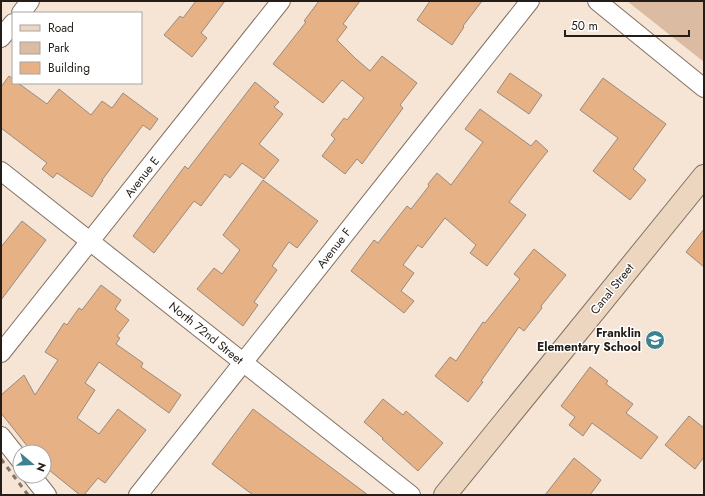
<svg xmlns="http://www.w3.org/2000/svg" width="705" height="496" viewBox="0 0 705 496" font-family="Jost,sans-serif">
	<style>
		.green { fill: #dbbca2 }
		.building { fill: #e5b185; stroke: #9b8a7d }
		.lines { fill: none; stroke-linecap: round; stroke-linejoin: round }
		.street-casing { stroke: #827264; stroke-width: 20 }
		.secondary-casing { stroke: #827264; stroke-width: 24 }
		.street { stroke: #fff; stroke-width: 18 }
		.secondary { stroke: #edd6bf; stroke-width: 22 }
		.rail { stroke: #83776d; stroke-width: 3; stroke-dasharray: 5 5; stroke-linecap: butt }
		.labels { text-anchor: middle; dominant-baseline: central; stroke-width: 3; stroke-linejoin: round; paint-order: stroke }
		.street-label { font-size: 12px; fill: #241d18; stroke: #fff }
		.poi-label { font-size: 12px; font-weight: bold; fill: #241d18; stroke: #fff; text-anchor: end }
	</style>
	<rect width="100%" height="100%" fill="#f6e4d4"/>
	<polygon class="green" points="627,1 704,1 704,62"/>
	<g class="building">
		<polygon points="196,1 225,1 201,33 207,38 192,57 164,35 180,16 183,18"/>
		<polygon points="319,1 360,1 343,24 347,27 337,40 355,58 370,71 382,56 417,83 400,105 403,108 362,164 357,159 345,174 322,156 335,139 331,135 344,118 347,120 364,98 342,80 323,103 273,64 306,22 304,21"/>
		<polygon points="430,1 482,1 463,26 464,27 452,45 417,20"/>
		<polygon points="510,73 542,95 529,114 497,92"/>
		<polygon points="9,76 13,79 13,83 18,83 47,104 59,89 91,115 102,101 112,108 123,93 158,119 150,130 143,125 102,180 103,180 92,197 57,173 53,178 42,169 47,163 1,128 1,87"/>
		<polygon points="603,78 666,124 633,169 646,180 630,200 593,171 618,138 580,110"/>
		<polygon points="255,82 279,102 274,107 283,114 259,144 279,160 264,179 242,163 230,178 225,174 201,206 194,201 154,253 133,236 185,166 188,169"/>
		<polygon points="480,109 531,146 536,140 548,151 539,162 509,202 526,215 487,266 470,253 476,245 445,218 422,248 418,245 403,265 414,273 401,291 414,301 404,313 351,271 374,240 378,243 407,206 411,209 429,186 428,184 437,173 451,185 483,142 465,129"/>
		<polygon points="263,180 318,221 297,248 289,242 272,266 277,270 254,302 258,305 243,326 197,289 214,268 222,274 240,250 223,235"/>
		<polygon points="22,221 46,240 1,300 1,247"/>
		<polygon points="704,229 704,267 686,252"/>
		<polygon points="534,249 566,275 541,306 542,308 524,331 519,327 481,381 483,382 468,402 435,376 450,357 456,361 483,322 485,323 520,279 514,274"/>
		<polygon points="101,285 121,300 115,309 129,320 117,336 120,338 116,344 143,363 141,367 181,395 169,413 99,362 85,383 95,390 77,418 99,434 118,409 146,430 105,483 98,478 84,495 80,495 44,466 44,452 32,452 1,413 1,395 24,375 35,395 58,360 45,352 64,323 67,325 79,308 82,310"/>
		<polygon points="590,367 608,381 606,384 633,404 626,413 658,437 641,459 592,423 583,436 569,425 575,417 561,406"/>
		<polygon points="383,399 403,415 406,411 443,443 418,471 382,439 383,438 364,422"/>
		<polygon points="253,409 368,495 253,495 212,464"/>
		<polygon points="689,416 704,428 704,457 695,469 665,445"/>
		<polygon points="574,458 601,480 590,495 545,495"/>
	</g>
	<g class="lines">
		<g class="street-casing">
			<g id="street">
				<polyline points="597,1 704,88"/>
				<polyline points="21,13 30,1"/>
				<polyline points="1,38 13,23"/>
				<polyline points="1,171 411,495"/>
				<polyline points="1,353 281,1"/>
				<polyline points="1,436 20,460"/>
				<polyline points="32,476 47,495"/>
				<polyline points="138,495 530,1"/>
			</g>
		</g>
		<g class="secondary-casing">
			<polyline id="secondary" points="445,495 704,176"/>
		</g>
		<use href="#street" class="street"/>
		<use href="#secondary" class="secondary"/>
		<polyline class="rail" points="1,459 28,495"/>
	</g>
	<defs>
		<g id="school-disc" transform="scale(1)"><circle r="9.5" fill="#3d8290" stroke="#fff"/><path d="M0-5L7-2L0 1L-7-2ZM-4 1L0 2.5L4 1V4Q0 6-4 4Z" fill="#fff"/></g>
	</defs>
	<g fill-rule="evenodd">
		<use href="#school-disc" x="655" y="340"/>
	</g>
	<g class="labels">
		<g class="street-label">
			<text transform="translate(142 177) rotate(-52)">Avenue E</text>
			<text transform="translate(334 248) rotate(-52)">Avenue F</text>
			<text transform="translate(612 289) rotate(-51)">Canal Street</text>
			<text transform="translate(206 333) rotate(39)">North 72nd Street</text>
		</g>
		<g class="poi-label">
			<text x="641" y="333">Franklin<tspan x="641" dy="14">Elementary School</tspan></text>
		</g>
	</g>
	<rect width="705" height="496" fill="none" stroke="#241d18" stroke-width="4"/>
	<rect x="12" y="12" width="130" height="72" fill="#ffffff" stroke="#a7a5a3"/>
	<rect x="20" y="25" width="20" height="6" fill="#edd6bf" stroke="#a7a5a3"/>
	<text x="48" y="32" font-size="12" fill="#241d18">Road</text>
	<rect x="20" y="42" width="20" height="12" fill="#dbbca2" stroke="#a7a5a3"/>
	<text x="48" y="52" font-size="12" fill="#241d18">Park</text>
	<rect x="20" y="62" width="20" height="12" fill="#e5b185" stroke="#a7a5a3"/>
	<text x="48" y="72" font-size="12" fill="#241d18">Building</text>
	<g transform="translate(32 464) rotate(109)"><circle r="19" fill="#ffffff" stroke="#a7a5a3"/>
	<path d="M0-3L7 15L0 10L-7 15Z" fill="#3d8290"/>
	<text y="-6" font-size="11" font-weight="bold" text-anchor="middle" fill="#241d18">N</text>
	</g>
	<path d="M565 30v6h124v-6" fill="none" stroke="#241d18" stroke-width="2"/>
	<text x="571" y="30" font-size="12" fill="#241d18" stroke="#ffffff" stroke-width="3" paint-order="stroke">50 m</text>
</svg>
